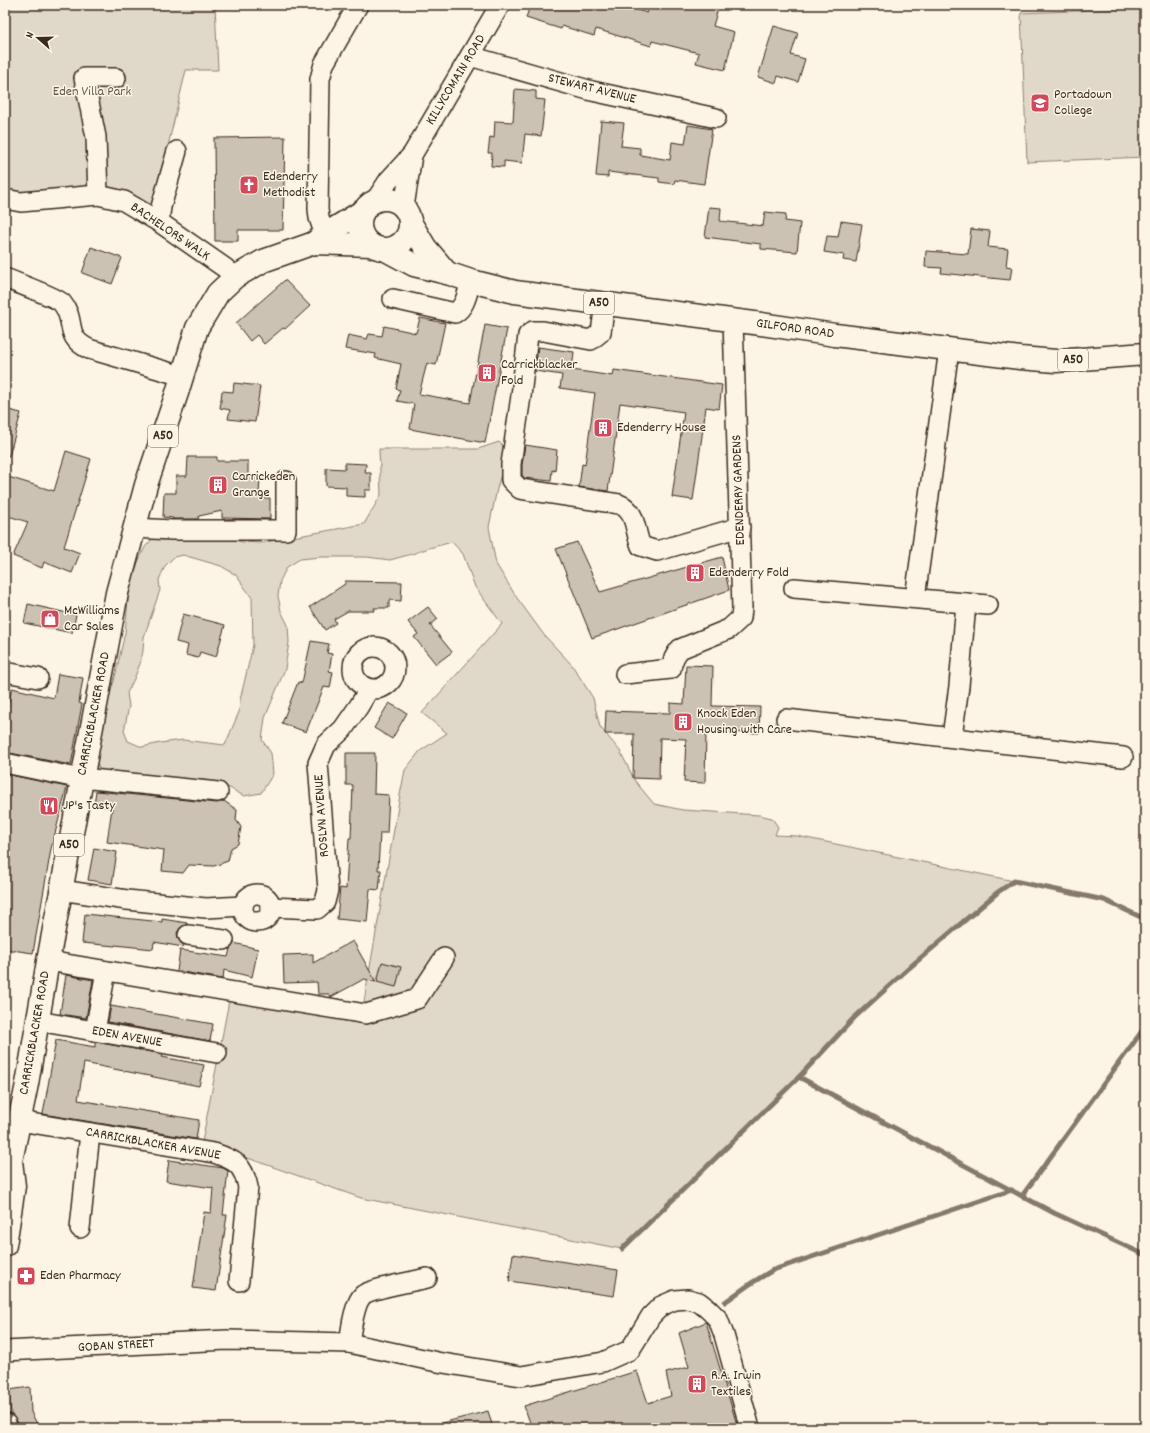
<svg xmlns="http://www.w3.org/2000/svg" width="1150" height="1433" viewBox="0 0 1150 1433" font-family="Dekko,sans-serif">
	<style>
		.green { fill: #e0d8c8; stroke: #8e8173; fill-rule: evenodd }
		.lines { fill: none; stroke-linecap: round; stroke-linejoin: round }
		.stream { stroke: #85796b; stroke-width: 5 }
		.building { fill: #ccc2b3; stroke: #3b2a1e }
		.minor-casing { stroke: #3b2a1e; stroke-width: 22 }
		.major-casing { stroke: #3b2a1e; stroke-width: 25 }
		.minor { stroke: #fcf5e5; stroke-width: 19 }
		.major { stroke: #fcf5e5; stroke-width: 22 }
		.labels { text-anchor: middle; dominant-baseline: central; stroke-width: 3; stroke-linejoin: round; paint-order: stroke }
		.shield { fill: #fcf5e5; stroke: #75675a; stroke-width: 1 }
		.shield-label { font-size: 13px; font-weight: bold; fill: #3b2a1e }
		.street-label { font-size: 14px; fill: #3b2a1e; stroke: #fcf5e5 }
		.park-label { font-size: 14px; fill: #645648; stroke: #fcf5e5 }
		.poi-label { font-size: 14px; fill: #3b2a1e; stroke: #fcf5e5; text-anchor: start }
	</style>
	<rect width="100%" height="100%" fill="#fcf5e5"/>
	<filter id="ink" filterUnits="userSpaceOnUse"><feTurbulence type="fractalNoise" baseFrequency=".025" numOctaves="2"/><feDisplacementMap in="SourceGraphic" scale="8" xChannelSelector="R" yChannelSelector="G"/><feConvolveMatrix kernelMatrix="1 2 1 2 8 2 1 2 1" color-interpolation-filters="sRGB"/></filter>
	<g filter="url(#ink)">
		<g class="green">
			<polygon points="5,5 215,5 218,70 186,70 151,218 124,201 5,199"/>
			<polygon points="1145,8 1145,157 1027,162 1021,13"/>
			<path d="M499 442 507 450 497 489 489 527 496 564 517 598 544 635 572 665 593 698 600 727 620 751 635 781 654 804 683 810 759 815 772 818 778 827 775 835 797 836 1014 881 998 892 909 968 854 1018 799 1077 622 1249 361 1198 202 1142 232 985 363 1007 400 795 405 770 420 751 447 733 422 713 502 624 475 587 463 554 452 542 429 548 412 554 390 560 367 557H321L300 559 287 567 280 581 278 596 281 611 288 625 289 642 285 669 265 718 262 740 271 753 273 774 261 793 244 796C227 787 217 779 198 780L100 771 97 764 96 756 107 699 114 681 125 633 129 589 136 566 145 547 156 535 225 538 243 542 260 543 364 524 381 495 379 449H478ZM183 555 221 566 236 575 252 598 253 645 240 700 239 712 225 745 183 740 160 743 142 747 128 741 124 731 129 706 127 693 134 679 140 664 143 651 144 637 160 590 159 580 165 566 174 557Z"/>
		</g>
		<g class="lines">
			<g class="stream">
				<polyline points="799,1077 1054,1213 1145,1255"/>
				<polyline points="1022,1196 1145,1027"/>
				<polyline points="622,1249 799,1077 854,1018 909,968 998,892 1014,881 1104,900 1145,919"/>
				<polyline points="725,1302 750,1284 773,1270 1012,1190"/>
			</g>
		</g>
		<g class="building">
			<polygon points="530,5 621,5 647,13 649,5 719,5 713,26 734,32 725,70 696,63 699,53 652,41 651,46 596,29 594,36 562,26 561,29 526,18"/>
			<polygon points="774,26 798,33 791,55 805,59 798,82 778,76 776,83 758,77"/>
			<polygon points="515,89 536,91 536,99 545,100 541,136 525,134 522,163 504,161 504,167 491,166 492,153 488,153 490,137 494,138 495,121 513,122"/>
			<polygon points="601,121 624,123 621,146 640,148 640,155 670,160 672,142 685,144 688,125 712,129 704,184 675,180 674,184 659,182 659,178 608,172 608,177 596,176"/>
			<polygon points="285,137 283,230 238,230 238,241 215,241 214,138"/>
			<polygon points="709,207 721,208 720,221 763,226 765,212 786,214 785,221 800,223 797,252 761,249 761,244 705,237"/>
			<polygon points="841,221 862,224 856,262 843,260 844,255 824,252 827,236 838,237"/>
			<polygon points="971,229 990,231 988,247 1008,249 1006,266 1012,267 1010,280 941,273 942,268 925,267 926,251 968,254"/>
			<polygon points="91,247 122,258 112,284 82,273"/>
			<polygon points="285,280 310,306 285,329 283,328 264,344 257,335 250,341 236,323"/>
			<polygon points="420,318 445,323 436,365 427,363 419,394 470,403 485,325 507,329 485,443 410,429 414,404 397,401 400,390 396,389 401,364 375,358 376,354 345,349 348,335 367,339 369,334 382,336 384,326 416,333"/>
			<polygon points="538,347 574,352 572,370 613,376 614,370 722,385 719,409 706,407 693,500 672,497 684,412 620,403 608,491 579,487 582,464 585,465 595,393 560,388 562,375 535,371"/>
			<polygon points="234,383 260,386 255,422 228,419 230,410 220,408 222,391 233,392"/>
			<polygon points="5,409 21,413 9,456 5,455"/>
			<polygon points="525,445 557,450 555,471 552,470 551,481 524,478 522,475 522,465"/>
			<polygon points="66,451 91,459 64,547 80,553 72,573 44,562 42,568 13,556 28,522 5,515 5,476 54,491"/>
			<polygon points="188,457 217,457 217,461 248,461 248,476 260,476 259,498 270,498 270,519 222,518 222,511 199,516 198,519 173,519 173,518 163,517 164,493 176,493 176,476 187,476"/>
			<polygon points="345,463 366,464 365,473 371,473 371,490 365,490 365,497 346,496 346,487 326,486 326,468 345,469"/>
			<polygon points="577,542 600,592 722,557 729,590 592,638 556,549"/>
			<polygon points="345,581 402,582 401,601 389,600 389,608 374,608 375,611 348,611 334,619 336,623 325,630 310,607 345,584"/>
			<polygon points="28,604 76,615 72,633 24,623"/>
			<polygon points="428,607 438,619 430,625 452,652 436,664 414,637 418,634 408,622"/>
			<polygon points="183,614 225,625 216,657 200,652 198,658 186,655 188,645 176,642"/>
			<polygon points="311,641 329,644 327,653 332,654 329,671 333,672 330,688 324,687 306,732 282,723 298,682 302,683"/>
			<polygon points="686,665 713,666 712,706 760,707 759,733 706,732 705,783 684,782 686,739 660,738 659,779 633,778 634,734 605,734 606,711 670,713 670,703 684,704"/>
			<polygon points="58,674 83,678 79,703 82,704 71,765 5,752 5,718 12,688 54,698"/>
			<polygon points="389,703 407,713 392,739 374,728"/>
			<polygon points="346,753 375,753 374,794 389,795 387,833 380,833 378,870 381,870 379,890 370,889 367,922 337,919 340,888 346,889 349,838 351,838 353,785 346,785"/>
			<polygon points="5,774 67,787 51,849 33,953 5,949 5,866 9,843 5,842"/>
			<polygon points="96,791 217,803 224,801 237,810 236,820 241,827 238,844 231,848 228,861 214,866 189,865 183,873 162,871 164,850 107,842 112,808 94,805"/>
			<polygon points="94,848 117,852 112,884 88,880"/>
			<polygon points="85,914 162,922 162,919 187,923 187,924 180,928 177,933 178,939 184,945 183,947 154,942 153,949 115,945 115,946 82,943"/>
			<polygon points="353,941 376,982 364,979 331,997 329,994 318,994 317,982 284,983 283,955 313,954 313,963"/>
			<polygon points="234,943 258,949 252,977 224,970 223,979 177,971 180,950 228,957 230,949"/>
			<polygon points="382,962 401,967 396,987 377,982"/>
			<polygon points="66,975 93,980 86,1018 60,1014"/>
			<polygon points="111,1006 213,1024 210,1041 108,1022"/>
			<polygon points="56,1040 95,1047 95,1042 163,1054 162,1057 204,1065 199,1086 84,1063 78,1100 199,1120 196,1139 43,1114"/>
			<polygon points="169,1160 223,1168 228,1171 223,1215 227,1215 216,1291 193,1288 204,1212 211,1213 213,1188 166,1181"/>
			<polygon points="513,1254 618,1270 614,1296 509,1281"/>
			<polygon points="706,1322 738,1428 532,1428 524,1406 637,1371 648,1403 671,1396 666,1373 689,1367 679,1333"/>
			<polygon points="30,1387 31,1412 39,1428 18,1428 17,1421 11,1415 9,1390"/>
			<polygon points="488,1411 493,1428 438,1428 438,1424"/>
		</g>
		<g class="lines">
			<g class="minor-casing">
				<g id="minor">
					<polyline points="470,56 592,91 716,118"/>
					<polyline points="98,195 96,137 84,78 116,78"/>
					<polyline points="5,199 21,202 98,195 124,201 159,222 225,268 235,277"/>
					<polyline points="375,201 389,180 412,155 500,5"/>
					<polyline points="404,207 412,155"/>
					<polyline points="159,222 161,207 177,151"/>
					<polyline points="328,244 319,218 318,209 320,79 324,64 358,5"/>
					<path d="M5 278C14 282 58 298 62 303 77 321 63 337 89 349L182 376"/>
					<path d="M393 299 455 313C466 306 467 293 471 281"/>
					<path d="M605 304 601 332 591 340 543 331H533L528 335 521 396 511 464V480L520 489 619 504C637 511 634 530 641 546L657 551 740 527"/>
					<polyline points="134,528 172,530 286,530 286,481"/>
					<polyline points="794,588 988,605"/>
					<polyline points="915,598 949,349"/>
					<circle cx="374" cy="668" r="21"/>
					<polyline points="5,672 38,678"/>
					<path d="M625 674 671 669C672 661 674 656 680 649L729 629 741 618 742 608 733 320"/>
					<polyline points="786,719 1123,757"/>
					<polyline points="952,737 959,686 966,603"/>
					<polyline points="5,763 72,777 218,792"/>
					<polyline points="61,890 127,900 206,908 243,906"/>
					<circle cx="257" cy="908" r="14"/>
					<polyline points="270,907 317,909 325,902 328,890 318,763 326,745 343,729 359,706 369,689"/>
					<polyline points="188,935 224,940"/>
					<polyline points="48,961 366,1014 417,999 444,958"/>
					<polyline points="38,1021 217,1053"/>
					<polyline points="95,1031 106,971"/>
					<path d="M19 1121 214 1153C235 1160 243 1164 248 1187L239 1281"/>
					<polyline points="80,1228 90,1133"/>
					<polyline points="349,1343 437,1362 521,1376 603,1362 630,1350 651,1316 661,1306 675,1300 688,1299 699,1302 708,1309 718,1319 724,1335 750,1428"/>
					<path d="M5 1351 227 1340 349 1343C351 1331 354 1303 363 1295 370 1289 415 1281 427 1278"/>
				</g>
			</g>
			<g class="major-casing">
				<g id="major">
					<circle cx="385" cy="224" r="25"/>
					<polyline points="410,222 425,247 447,273"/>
					<polyline points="314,243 324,235 363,211"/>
					<polyline points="386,250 414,265 447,273 471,281 515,292 754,323 835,335 1020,358 1056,361 1145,354"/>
					<polyline points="5,1175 11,1161 27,1084 48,961 117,593 146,485 177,393 197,328 218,293 235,277 263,261 314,243 371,245"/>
					<polyline points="5,1245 14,1186 11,1161"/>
					<polyline points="5,1425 6,1428"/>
				</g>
			</g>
			<use href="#minor" class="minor"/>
			<use href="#major" class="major"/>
		</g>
	</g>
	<defs>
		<g id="school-square" transform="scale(1)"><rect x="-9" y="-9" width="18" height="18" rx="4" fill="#d1495b" stroke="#fcf5e5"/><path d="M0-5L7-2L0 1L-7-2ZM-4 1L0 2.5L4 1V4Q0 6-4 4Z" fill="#fff"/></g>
		<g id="church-square" transform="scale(1)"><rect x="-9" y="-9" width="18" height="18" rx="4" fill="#d1495b" stroke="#fcf5e5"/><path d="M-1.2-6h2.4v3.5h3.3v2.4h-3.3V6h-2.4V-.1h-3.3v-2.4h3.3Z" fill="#fff"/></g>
		<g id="building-square" transform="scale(1)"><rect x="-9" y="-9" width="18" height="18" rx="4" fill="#d1495b" stroke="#fcf5e5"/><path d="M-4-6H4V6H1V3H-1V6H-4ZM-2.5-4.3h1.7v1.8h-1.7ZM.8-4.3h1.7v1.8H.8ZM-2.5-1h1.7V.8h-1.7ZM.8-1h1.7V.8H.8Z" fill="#fff"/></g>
		<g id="shop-square" transform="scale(1)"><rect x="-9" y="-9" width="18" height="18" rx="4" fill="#d1495b" stroke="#fcf5e5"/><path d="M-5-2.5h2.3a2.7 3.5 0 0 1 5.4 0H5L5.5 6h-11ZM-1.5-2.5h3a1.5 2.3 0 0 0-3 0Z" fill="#fff"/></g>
		<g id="restaurant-square" transform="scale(1)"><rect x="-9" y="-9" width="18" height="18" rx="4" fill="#d1495b" stroke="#fcf5e5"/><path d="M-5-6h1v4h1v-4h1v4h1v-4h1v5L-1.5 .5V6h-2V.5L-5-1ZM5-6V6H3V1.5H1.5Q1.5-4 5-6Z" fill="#fff"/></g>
		<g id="pharmacy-square" transform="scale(1)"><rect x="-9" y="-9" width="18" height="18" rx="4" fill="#d1495b" stroke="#fcf5e5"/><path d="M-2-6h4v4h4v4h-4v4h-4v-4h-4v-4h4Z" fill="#fff"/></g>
	</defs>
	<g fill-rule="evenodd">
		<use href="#school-square" x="1040" y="103"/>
		<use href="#church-square" x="249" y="185"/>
		<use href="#building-square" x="487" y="373"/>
		<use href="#building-square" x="603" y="428"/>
		<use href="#building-square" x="218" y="485"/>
		<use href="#building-square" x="695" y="573"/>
		<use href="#shop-square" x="50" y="619"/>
		<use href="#building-square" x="683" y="722"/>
		<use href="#restaurant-square" x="49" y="806"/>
		<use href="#pharmacy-square" x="26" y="1276"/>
		<use href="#building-square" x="697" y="1384"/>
	</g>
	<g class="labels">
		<g class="shield">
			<rect x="584" y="292" width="30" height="22" rx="3"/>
			<rect x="1058" y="349" width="30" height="22" rx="3"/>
			<rect x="148" y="425" width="30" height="22" rx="3"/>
			<rect x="54" y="834" width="30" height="22" rx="3"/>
		</g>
		<g class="shield-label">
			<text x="599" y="303">A50</text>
			<text x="1073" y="360">A50</text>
			<text x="163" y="436">A50</text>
			<text x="69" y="845">A50</text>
		</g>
		<g class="street-label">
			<text transform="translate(456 80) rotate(-59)">KILLYCOMAIN ROAD</text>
			<text transform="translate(592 89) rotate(14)">STEWART AVENUE</text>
			<text transform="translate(170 232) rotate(34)">BACHELORS WALK</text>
			<text transform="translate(795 329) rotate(8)">GILFORD ROAD</text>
			<text transform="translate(739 490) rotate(-92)">EDENDERRY GARDENS</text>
			<text transform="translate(94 714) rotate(-79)">CARRICKBLACKER ROAD</text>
			<text transform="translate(322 816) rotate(-94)">ROSLYN AVENUE</text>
			<text transform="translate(35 1033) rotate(-80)">CARRICKBLACKER ROAD</text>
			<text transform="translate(127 1037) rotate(10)">EDEN AVENUE</text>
			<text transform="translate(153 1144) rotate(10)">CARRICKBLACKER AVENUE</text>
			<text transform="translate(116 1346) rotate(-3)">GOBAN STREET</text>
		</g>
		<g class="park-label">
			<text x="92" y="92">Eden Villa Park</text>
		</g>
		<g class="poi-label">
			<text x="1054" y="95">Portadown<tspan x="1054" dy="16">College</tspan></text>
			<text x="263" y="177">Edenderry<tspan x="263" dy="16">Methodist</tspan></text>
			<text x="501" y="365">Carrickblacker<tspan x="501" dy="16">Fold</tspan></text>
			<text x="617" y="428">Edenderry House</text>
			<text x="232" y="477">Carrickeden<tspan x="232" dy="16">Grange</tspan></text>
			<text x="709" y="573">Edenderry Fold</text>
			<text x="64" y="611">McWilliams<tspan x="64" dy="16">Car Sales</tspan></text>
			<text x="697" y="714">Knock Eden<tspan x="697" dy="16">Housing with Care</tspan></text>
			<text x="63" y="806">JP's Tasty</text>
			<text x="40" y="1276">Eden Pharmacy</text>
			<text x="711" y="1376">R.A. Irwin<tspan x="711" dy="16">Textiles</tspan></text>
		</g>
	</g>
	<rect width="1150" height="1433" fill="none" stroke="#fcf5e5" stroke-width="20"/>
	<rect x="10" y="10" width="1130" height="1413" fill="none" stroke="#3b2a1e" stroke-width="1.5" filter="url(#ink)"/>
	<g transform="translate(38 38) rotate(290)" stroke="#fcf5e5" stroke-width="3" paint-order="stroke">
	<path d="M0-3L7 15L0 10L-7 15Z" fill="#3b2a1e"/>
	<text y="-6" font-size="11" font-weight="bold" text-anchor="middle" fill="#3b2a1e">N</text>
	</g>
</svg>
